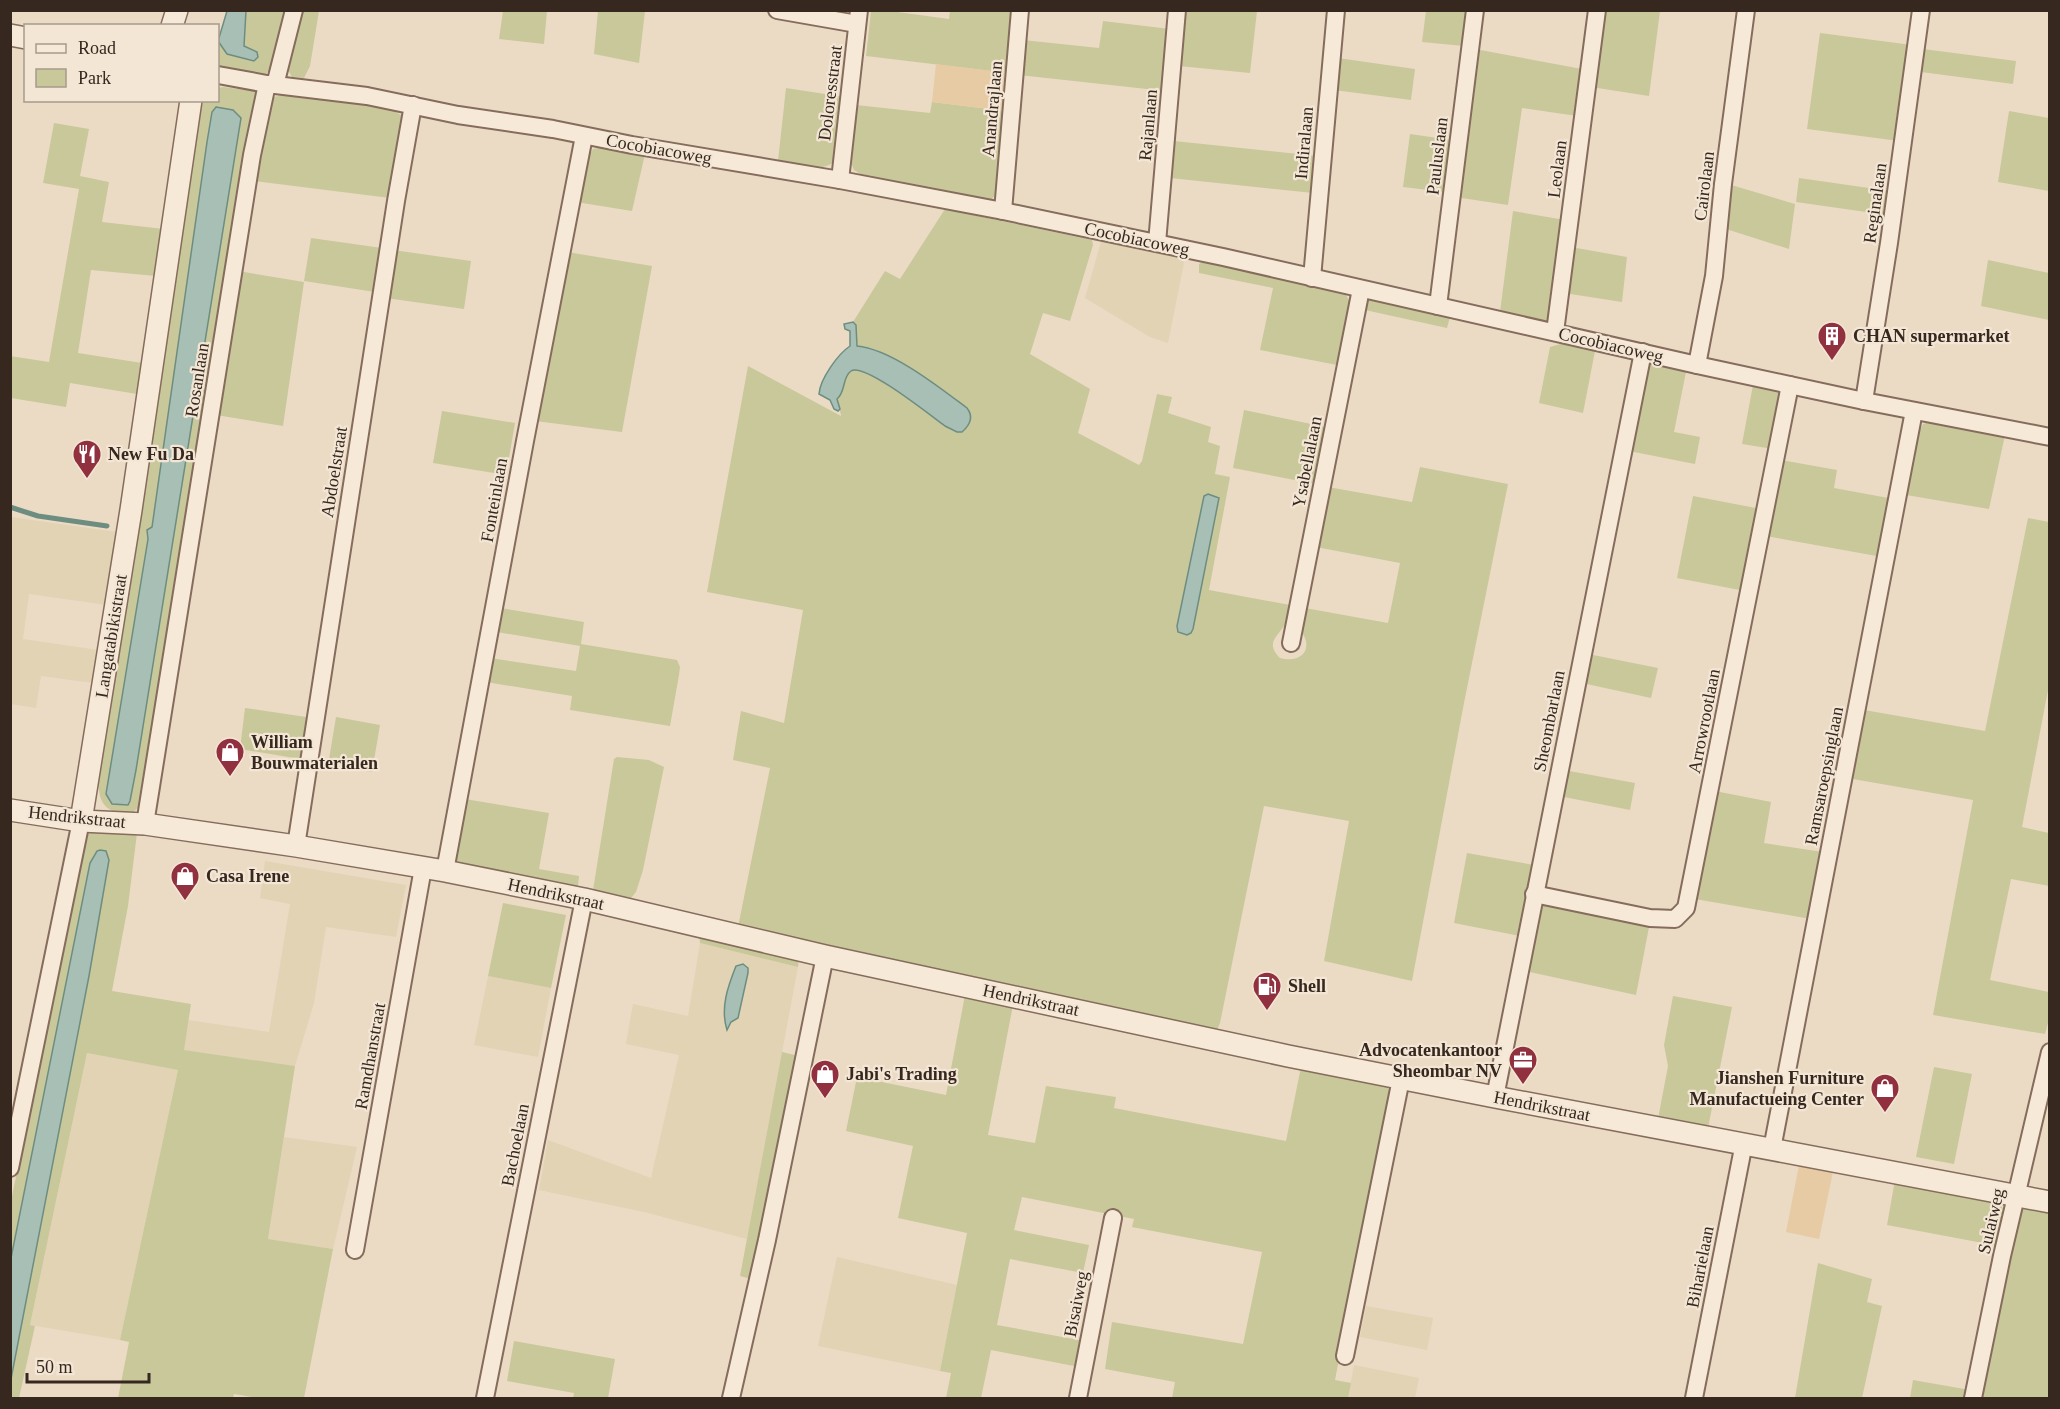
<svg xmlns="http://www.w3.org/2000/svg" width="2060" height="1409" viewBox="0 0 2060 1409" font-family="'Times New Roman',serif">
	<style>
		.farmland { fill: #e1d3b3 }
		.green { fill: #c9c89a; fill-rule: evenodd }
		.sand { fill: #e6cba4 }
		.water { fill: #a7bfb4; stroke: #6e8d81; stroke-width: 1.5 }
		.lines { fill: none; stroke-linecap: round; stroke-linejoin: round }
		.stream { stroke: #6e8d81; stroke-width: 5 }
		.minor-casing { stroke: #856c5c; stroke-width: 20 }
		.tertiary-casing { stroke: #856c5c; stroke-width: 24 }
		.minor { stroke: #f7e9d8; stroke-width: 16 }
		.tertiary { stroke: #f7e9d8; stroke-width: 21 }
		.labels { text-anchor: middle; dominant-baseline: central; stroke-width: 4.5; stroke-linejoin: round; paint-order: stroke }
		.street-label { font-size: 18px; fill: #36271f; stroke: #f3e6d4 }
		.poi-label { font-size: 18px; font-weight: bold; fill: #36271f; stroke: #f3e6d4; text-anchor: start }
	</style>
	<rect width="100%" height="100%" fill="#ebdbc5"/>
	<g class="farmland">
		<polygon points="1106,241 1185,258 1168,343 1150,337 1085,298 1101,242"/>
		<polygon points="11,517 117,532 107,605 29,594 23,639 98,650 93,683 41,676 36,708 11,704"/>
		<polygon points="265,861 406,885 396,937 326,927 314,1003 295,1066 183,1050 188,1020 269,1032 290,904 260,898"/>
		<polygon points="700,943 798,967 747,1239 644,1212 539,1190 548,1140 651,1178 679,1055 626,1044 633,1004 688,1016"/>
		<polygon points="488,976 551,988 538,1057 474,1045"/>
		<polygon points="87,1053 178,1070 120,1340 30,1325"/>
		<polygon points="284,1137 357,1147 333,1249 268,1239"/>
		<polygon points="837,1257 957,1285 940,1371 818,1346"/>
		<polygon points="1366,1306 1433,1318 1427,1350 1360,1337"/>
		<polygon points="1354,1365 1419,1378 1415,1398 1348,1398"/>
	</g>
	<g class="green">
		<polygon points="246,11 288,11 276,61 263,78 218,68 218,41 227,54 244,46"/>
		<polygon points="298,11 319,11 310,66 304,78 292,77 287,68"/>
		<polygon points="503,11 547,11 544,44 499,39"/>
		<polygon points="598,11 645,11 639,63 594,54"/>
		<polygon points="871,11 890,11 949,19 950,11 1021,11 1016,74 866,56"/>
		<polygon points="1185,11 1257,11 1250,73 1179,66"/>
		<polygon points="1426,11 1468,11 1464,46 1422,42"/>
		<polygon points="1602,11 1660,11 1649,96 1591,87"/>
		<polygon points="1103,21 1170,29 1165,91 1019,75 1023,40 1099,48"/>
		<polygon points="1820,33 1912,45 1899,141 1807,129"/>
		<polygon points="1475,49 1582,69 1577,116 1522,108 1508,205 1455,197"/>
		<polygon points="1923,49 2016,61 2013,84 1921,72"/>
		<polygon points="1338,58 1415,69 1411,100 1334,90"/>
		<path d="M223 87 255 91 259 93 141 805 129 816C103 810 99 804 98 778L198 114 204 101 218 100V88ZM212 112 211 297 130 801 106 794 148 539 147 530 152 528Z"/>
		<path d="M786 88 845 97 835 161C821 174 795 164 778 161Z"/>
		<polygon points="282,95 387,107 401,115 403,121 390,198 254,181 267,104 274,97"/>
		<polygon points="932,102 1006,111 999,191 991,200 865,177 854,170 850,160 856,105 930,113"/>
		<polygon points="2009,111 2049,118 2049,191 1998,182"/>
		<polygon points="54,123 89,129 80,176 109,182 102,222 164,229 156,276 91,270 78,353 142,363 137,394 70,383 66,407 11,398 10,356 49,362 79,189 43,183"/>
		<polygon points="1410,134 1452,140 1445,192 1403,187"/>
		<polygon points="1174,141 1317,156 1313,193 1170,178"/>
		<polygon points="603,147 645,154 632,211 576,202 590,154 593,149"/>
		<polygon points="1799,178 1890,191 1887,215 1796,202"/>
		<polygon points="1728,184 1795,204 1789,249 1723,228"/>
		<path d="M945 209 1092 240 1093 245 1070 321 1043 313 1030 354 1090 389 1078 433 1139 465 1142 461 1157 394 1172 397 1168 413 1211 427 1208 442 1220 446 1215 474 1230 477 1209 590 1290 605C1289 612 1288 618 1285 624 1279 636 1264 642 1280 658 1293 662 1309 657 1306 641 1305 636 1301 632 1301 627 1301 621 1304 614 1305 608L1388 623 1400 563 1316 547 1328 487 1412 502 1420 467 1508 484 1464 703 1412 981 1324 961 1349 821 1264 806 1220 1023 1217 1030 1210 1031 738 927 770 768 733 760 741 711 784 723 803 610 707 592 748 366 841 416C841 411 836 403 837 398 837 394 849 371 852 369 865 364 940 423 956 432L970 422C970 420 971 415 970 413 966 401 886 352 871 348 867 346 862 347 857 346L856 325 853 322 885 271 900 279Z"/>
		<polygon points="1513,211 1565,220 1549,320 1544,321 1500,312"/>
		<polygon points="311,238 382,248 375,292 304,281"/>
		<polygon points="1571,247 1627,257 1622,302 1564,293"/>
		<polygon points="393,250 471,261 464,309 386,298"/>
		<polygon points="567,252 652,266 622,432 535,421"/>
		<polygon points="1988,260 2049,273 2049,320 1981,306"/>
		<polygon points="1202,262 1345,293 1350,302 1337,365 1260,350 1273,288 1199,273 1199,264"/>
		<polygon points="238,271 304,282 283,426 216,415"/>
		<polygon points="1371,298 1450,317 1447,328 1365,310 1366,302"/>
		<polygon points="1564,343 1595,351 1583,413 1539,403 1550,347"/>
		<polygon points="1649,364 1686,372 1674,432 1700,437 1695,464 1629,451"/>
		<polygon points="1753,385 1778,391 1780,393 1773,449 1742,444"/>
		<polygon points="1244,410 1326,427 1315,484 1233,468"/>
		<polygon points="442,411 515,423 506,475 433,463"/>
		<polygon points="1932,421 2005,435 1989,509 1906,495 1920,430 1923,424"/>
		<polygon points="1781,460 1837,470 1834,488 1894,499 1882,557 1766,536"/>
		<polygon points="1693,496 1761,509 1745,591 1677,578"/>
		<polygon points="2028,518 2049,522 2049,685 2022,827 2049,833 2049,886 2011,879 1990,980 2049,992 2049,1019 2045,1034 1933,1015 1973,800 1853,779 1864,710 1985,731"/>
		<polygon points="501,608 584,622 581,644 677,660 680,667 679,675 670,726 570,710 572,696 486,682 490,658 576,671 580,646 497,632"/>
		<polygon points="1588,654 1658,668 1651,698 1582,683"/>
		<polygon points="245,708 313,718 306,760 240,749"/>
		<polygon points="336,717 380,725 372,772 328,765"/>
		<polygon points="617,757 649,760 664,767 643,870 636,892 631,898 602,895 593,890 614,759"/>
		<polygon points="1564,770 1635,783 1630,810 1559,796"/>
		<polygon points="1715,791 1771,802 1764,843 1823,852 1811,919 1695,899"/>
		<polygon points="465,799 549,813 539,869 579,876 578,886 571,890 454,863"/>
		<polygon points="96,830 137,833 128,906 112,991 191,1004 184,1050 295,1066 268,1239 333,1249 304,1398 258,1398 234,1394 233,1398 118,1398 129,1342 120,1340 178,1070 87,1053 30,1325 35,1326 19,1398 11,1398 11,1379 89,976 109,861 106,852 97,851 90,863 11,1258 11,1201 85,841 89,833"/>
		<polygon points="1467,853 1534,865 1520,936 1454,923"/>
		<polygon points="1544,902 1650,922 1636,995 1525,971 1536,910"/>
		<polygon points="503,903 566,915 551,988 488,976"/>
		<polygon points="699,935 799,958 798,967 700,943"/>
		<polygon points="965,995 1013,1005 988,1135 1035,1143 1046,1086 1116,1097 1114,1108 1286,1141 1301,1067 1388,1086 1390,1097 1335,1380 1351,1383 1348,1398 1172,1398 1175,1382 1105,1369 1112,1322 1243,1344 1262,1252 1132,1227 1134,1219 1022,1197 1014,1230 1089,1245 1083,1273 1010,1259 997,1325 1084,1341 1079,1367 991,1350 981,1398 946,1398 951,1373 940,1371 967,1233 898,1218 913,1146 846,1131 857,1077 946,1095"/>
		<polygon points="1673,996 1732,1007 1708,1128 1658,1119 1668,1066 1664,1045"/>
		<polygon points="782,1052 799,1056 751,1279 740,1276"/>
		<polygon points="1934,1067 1972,1074 1954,1164 1916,1157"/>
		<path d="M1895 1180 1996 1200C2011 1212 2002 1231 1999 1246L1887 1225Z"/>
		<polygon points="2022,1206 2049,1210 2049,1398 1980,1398 2018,1211"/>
		<polygon points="1818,1263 1872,1279 1867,1302 1882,1306 1862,1398 1795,1398"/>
		<polygon points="514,1341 615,1359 608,1398 573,1398 574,1393 507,1381"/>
		<polygon points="1913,1380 1970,1390 1968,1398 1910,1398"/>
	</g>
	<g class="sand">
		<polygon points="936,64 1010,73 1006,111 932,102"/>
		<polygon points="1800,1160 1834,1167 1819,1239 1786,1232"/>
	</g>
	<g class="water">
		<polygon points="227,11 246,11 244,46 257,52 258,57 254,61 227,54 218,41"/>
		<polygon points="216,107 233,110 241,118 136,770 130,801 128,805 112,804 106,794 148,539 147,530 152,527 207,142 212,112"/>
		<path d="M853 322 856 325 857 346C891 349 939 387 967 408 974 417 970 425 962 432H957L945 426C931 416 864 362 851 371 842 377 846 392 837 399L840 409 838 411 834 409 830 400 819 394C820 379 838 354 850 346V331L845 329 844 324Z"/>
		<polygon points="1208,494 1219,498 1193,629 1191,633 1187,635 1178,632 1177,626 1204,496"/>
		<polygon points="100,850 106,851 109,860 89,976 11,1379 11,1258 90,863 97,851"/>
		<path d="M743 964 748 968V973L738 1018 731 1022 727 1030C720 1008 728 986 736 966Z"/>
	</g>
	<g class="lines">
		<polyline class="stream" points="10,507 38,516 107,526"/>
		<g class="minor-casing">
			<g id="minor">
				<polyline points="777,10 857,24"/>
				<polyline points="218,75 267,84 367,96 458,115 553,129 632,145 840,180 1003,211 1223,257 1697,365 1864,401 2050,437"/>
				<polyline points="275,85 294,10"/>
				<polyline points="840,180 859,10"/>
				<polyline points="1003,211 1020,10"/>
				<polyline points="1157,243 1177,10"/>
				<polyline points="1312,278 1336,10"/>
				<polyline points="1438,306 1475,10"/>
				<polyline points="1555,332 1597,10"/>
				<polyline points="1697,365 1714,276 1723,184 1746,10"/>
				<polyline points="1864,401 1889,243 1921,10"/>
				<polyline points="1291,643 1361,289"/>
				<polyline points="145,824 252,155 267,84"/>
				<polyline points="296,846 396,201 413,105"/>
				<polyline points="445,871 525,441 584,136"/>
				<polyline points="1534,894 1650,918 1675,919 1686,908 1790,385"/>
				<polyline points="1495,1097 1643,352"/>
				<polyline points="1772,1149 1914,411"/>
				<polyline points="10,1168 81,821"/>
				<polyline points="355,1250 423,868"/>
				<polyline points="1345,1356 1401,1079"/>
				<polyline points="485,1398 584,899"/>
				<polyline points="731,1398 767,1240 825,956"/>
				<polyline points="1078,1398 1113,1218"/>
				<polyline points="1694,1398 1744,1143"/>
				<polyline points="1973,1398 2002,1256 2050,1052"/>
			</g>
		</g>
		<g class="tertiary-casing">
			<g id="tertiary">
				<polyline points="172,26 177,10"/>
				<polyline points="10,35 26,38"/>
				<polyline points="10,810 81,821 145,824 296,846 445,871 584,899 825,956 1288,1056 1495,1097 2050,1202"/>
				<polyline points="81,821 131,510 191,100"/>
			</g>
		</g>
		<use href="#minor" class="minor"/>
		<use href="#tertiary" class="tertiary"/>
	</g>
	<defs>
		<g id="building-pin" transform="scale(1.5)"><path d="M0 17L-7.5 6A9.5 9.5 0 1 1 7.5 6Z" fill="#91303e" stroke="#f3e6d4"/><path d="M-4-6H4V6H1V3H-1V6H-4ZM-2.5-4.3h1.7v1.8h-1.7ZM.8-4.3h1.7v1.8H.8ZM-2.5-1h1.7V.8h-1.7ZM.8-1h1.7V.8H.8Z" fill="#fff"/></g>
		<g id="restaurant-pin" transform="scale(1.5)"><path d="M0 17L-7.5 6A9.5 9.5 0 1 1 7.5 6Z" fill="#91303e" stroke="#f3e6d4"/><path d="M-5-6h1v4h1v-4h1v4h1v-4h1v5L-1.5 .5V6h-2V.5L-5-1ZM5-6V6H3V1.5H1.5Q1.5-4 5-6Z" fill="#fff"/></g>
		<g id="shop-pin" transform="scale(1.5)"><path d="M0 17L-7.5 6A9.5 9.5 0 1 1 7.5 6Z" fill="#91303e" stroke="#f3e6d4"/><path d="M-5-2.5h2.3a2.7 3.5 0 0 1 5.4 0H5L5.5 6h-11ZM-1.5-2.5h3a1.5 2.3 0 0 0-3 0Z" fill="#fff"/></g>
		<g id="fuel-pin" transform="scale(1.5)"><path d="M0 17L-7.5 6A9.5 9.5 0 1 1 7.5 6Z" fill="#91303e" stroke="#f3e6d4"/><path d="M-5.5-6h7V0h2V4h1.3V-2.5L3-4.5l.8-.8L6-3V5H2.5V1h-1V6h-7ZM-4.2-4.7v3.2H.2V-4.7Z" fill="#fff"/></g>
		<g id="office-pin" transform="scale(1.5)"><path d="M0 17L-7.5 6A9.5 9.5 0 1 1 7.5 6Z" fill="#91303e" stroke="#f3e6d4"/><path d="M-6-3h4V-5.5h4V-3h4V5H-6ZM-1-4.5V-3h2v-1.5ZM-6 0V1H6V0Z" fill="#fff"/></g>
	</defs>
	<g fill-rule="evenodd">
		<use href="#building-pin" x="1832" y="336"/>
		<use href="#restaurant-pin" x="87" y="454"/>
		<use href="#shop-pin" x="230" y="752"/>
		<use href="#shop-pin" x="185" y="876"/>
		<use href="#fuel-pin" x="1267" y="986"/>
		<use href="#office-pin" x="1523" y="1060"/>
		<use href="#shop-pin" x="825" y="1074"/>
		<use href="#shop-pin" x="1885" y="1088"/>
	</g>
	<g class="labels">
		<g class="street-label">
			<text transform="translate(830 93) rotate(-83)">Doloresstraat</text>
			<text transform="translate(992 109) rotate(-85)">Anandrajlaan</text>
			<text transform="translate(1148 125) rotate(-85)">Rajanlaan</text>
			<text transform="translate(1304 143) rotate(-85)">Indiralaan</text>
			<text transform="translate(659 149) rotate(10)">Cocobiacoweg</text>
			<text transform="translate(1437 156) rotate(-83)">Pauluslaan</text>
			<text transform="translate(1557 169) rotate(-83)">Leolaan</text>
			<text transform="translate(1704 186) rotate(-83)">Cairolaan</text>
			<text transform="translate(1875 203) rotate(-82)">Reginalaan</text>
			<text transform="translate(1137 239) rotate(12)">Cocobiacoweg</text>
			<text transform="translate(1611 345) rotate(13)">Cocobiacoweg</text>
			<text transform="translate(197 380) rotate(-81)">Rosanlaan</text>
			<text transform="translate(1307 462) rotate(-79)">Ysabellalaan</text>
			<text transform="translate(334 472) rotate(-81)">Abdoelstraat</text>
			<text transform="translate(494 500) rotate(-80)">Fonteinlaan</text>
			<text transform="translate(111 636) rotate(-81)">Langatabikistraat</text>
			<text transform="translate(1549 721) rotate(-79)">Sheombarlaan</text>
			<text transform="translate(1704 721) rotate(-79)">Arrowrootlaan</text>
			<text transform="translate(1824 776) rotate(-79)">Ramsaroepsinglaan</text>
			<text transform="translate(77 817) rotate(6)">Hendrikstraat</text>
			<text transform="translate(556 894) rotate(12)">Hendrikstraat</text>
			<text transform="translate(1031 1000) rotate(12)">Hendrikstraat</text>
			<text transform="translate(370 1056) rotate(-80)">Ramdhanstraat</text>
			<text transform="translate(1542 1106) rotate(11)">Hendrikstraat</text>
			<text transform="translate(515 1145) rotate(-79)">Bachoelaan</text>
			<text transform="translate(1991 1221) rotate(-77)">Sulaiweg</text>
			<text transform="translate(1700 1267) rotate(-79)">Biharielaan</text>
			<text transform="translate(1076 1304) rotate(-79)">Bisaiweg</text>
		</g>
		<g class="poi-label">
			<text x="1853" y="336">CHAN supermarket</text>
			<text x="108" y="454">New Fu Da</text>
			<text x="251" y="742">William<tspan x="251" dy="21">Bouwmaterialen</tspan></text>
			<text x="206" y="876">Casa Irene</text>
			<text x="1288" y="986">Shell</text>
			<text x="1502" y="1050" text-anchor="end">Advocatenkantoor<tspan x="1502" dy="21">Sheombar NV</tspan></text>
			<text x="846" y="1074">Jabi's Trading</text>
			<text x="1864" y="1078" text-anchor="end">Jianshen Furniture<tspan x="1864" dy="21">Manufactueing Center</tspan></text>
		</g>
	</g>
	<rect width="2060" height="1409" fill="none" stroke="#36271f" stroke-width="24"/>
	<rect x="24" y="24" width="195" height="78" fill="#f3e6d4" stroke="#a79a8c" stroke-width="1.5"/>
	<rect x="36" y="44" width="30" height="9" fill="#f7e9d8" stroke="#a79a8c" stroke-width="1.5"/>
	<text x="78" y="54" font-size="18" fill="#36271f">Road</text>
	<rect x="36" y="69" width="30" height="18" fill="#c9c89a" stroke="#a79a8c" stroke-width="1.5"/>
	<text x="78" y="84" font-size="18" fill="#36271f">Park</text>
	<path d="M27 1373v9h122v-9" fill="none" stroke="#36271f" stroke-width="3"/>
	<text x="36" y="1373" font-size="18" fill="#36271f" stroke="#f3e6d4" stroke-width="4.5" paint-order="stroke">50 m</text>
</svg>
